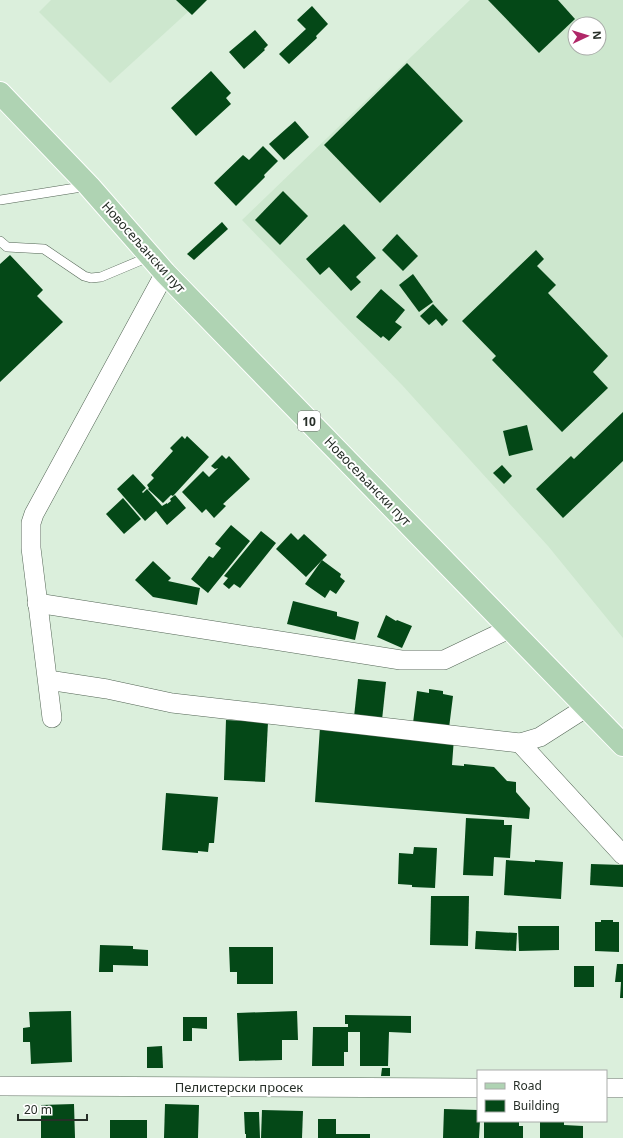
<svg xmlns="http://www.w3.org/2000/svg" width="623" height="1138" viewBox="0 0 623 1138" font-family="'Noto Sans',sans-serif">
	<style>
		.built { fill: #cde7ce; fill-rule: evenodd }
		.building { fill: #044817 }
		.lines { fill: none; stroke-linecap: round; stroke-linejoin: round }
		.lane-casing { stroke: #536555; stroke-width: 10 }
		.street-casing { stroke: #536555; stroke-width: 20 }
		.primary-casing { stroke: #fff; stroke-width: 24 }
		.lane { stroke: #fff; stroke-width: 9 }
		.street { stroke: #fff; stroke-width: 19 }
		.primary { stroke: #afd3b3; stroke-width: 22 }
		.labels { text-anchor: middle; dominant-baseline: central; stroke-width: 4; stroke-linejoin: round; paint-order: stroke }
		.shield { fill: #fff; stroke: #686d68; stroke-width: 1 }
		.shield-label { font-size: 12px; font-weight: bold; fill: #272f28 }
		.street-label { font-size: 13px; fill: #272f28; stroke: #fff }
	</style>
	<rect width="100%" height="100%" fill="#dbefdc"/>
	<g class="built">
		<polygon points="51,0 201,0 110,83 39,12"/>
		<path d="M470 0H623V638L548 546 402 385 242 220ZM575 24H599V48H575Z"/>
	</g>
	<g class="building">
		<polygon points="176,0 207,0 192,15"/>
		<polygon points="488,0 558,0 575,19 539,53"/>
		<polygon points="312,6 328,24 316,36 317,38 289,64 279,54 306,29 297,20"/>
		<polygon points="255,30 268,45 264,49 265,50 244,69 229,52"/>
		<polygon points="407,63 463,121 380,203 324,145"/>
		<polygon points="211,71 231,93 226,98 231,104 196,136 171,108"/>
		<polygon points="295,121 309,137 284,160 269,144"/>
		<polygon points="263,146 278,161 264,175 265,177 236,206 214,183 243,155 249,160"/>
		<polygon points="283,191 308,216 280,245 255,220"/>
		<polygon points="222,222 228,229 194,260 187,254"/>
		<polygon points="344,224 376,258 356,277 361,282 351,291 329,267 320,275 306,259"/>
		<polygon points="397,234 418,256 403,271 382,250"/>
		<polygon points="536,250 544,259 537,266 556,285 548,293 608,356 593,372 608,388 562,432 492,360 496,356 462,321"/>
		<polygon points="10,255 43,290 37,296 63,322 0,382 0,264"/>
		<polygon points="413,274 433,302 419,312 399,285"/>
		<polygon points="381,289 405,310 395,322 402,327 389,341 383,336 381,338 356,317"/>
		<polygon points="433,304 448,320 442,326 436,319 429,325 420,316"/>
		<polygon points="623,412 623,461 563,518 536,489 571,456 574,459"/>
		<polygon points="527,425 533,450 509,456 503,431"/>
		<polygon points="182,436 185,439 187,436 209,457 173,496 171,495 163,503 148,489 149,488 147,485 154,478 151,475 173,451 170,448"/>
		<polygon points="222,455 226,459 229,456 250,479 223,504 226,506 214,518 206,509 202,513 182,492 203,471 209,477 218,468 215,469 211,466"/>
		<polygon points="502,465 512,476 504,484 493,473"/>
		<polygon points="133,474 146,488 142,492 143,493 147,489 162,506 167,503 167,504 171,501 170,499 175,495 186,508 167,525 156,511 145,521 117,489"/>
		<polygon points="123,498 141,519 124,534 106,514"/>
		<polygon points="231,525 250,541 208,593 191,579 209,556 213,558 221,548 215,544"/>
		<polygon points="261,531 276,543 240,588 234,584 229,589 223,584 228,578 224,576"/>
		<polygon points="291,533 298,540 304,534 327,555 306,577 276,549"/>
		<polygon points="322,560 341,574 340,577 345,581 336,594 330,590 325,598 305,584"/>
		<polygon points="153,561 171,578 168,581 200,588 197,605 153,597 135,580"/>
		<polygon points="293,601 337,612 337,616 359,622 355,640 287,624"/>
		<polygon points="386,615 396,621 397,620 412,626 402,648 377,637"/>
		<polygon points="358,679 386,682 382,720 354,717"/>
		<polygon points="429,689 443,691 443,694 453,696 449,728 413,723 417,691 429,693"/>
		<polygon points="226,720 268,722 265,782 224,780"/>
		<polygon points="320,727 454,738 452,765 464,766 464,764 494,767 507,781 516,782 516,792 530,808 529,819 315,802"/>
		<polygon points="166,793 218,797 214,843 209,843 208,852 198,851 198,853 162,850"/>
		<polygon points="466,818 504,820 504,825 512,825 510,858 494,857 493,876 463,875"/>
		<polygon points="414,847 437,848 435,888 412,887 412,885 398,884 399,853 413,854"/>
		<polygon points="506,860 535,862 535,860 563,862 561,899 504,895"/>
		<polygon points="591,864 623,865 623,887 590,885"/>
		<polygon points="431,896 469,896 468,946 430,945"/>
		<polygon points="601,920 613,920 613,922 619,922 619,952 595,951 595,922 601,922"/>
		<polygon points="518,926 559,926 559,950 519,951"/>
		<polygon points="476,931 517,933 516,951 475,949"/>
		<polygon points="100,945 133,946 133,949 148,950 148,966 113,965 113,972 99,972"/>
		<polygon points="229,947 273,947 273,984 237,984 237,972 230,972"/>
		<polygon points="617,964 623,964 623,998 620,998 621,982 615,982"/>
		<rect x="574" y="966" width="20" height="21"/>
		<polygon points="71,1011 72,1062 31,1064 30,1042 23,1042 23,1028 30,1027 29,1012"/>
		<polygon points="297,1011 298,1040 282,1040 282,1060 239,1061 237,1013"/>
		<polygon points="345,1015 411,1016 411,1033 389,1032 388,1066 360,1066 360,1032 348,1032 348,1052 344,1052 344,1066 312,1066 313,1027 348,1027 348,1024 345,1024"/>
		<polygon points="183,1017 207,1017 207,1029 192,1028 192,1041 183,1041"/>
		<polygon points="162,1046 163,1068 147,1068 147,1047"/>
		<polygon points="382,1068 390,1068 390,1076 381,1076"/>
		<polygon points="74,1104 75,1138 41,1138 41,1105"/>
		<polygon points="165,1104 199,1105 198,1138 164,1138"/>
		<polygon points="444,1109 478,1110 478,1121 480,1121 479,1138 443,1138"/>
		<polygon points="262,1110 303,1111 302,1138 261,1138"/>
		<polygon points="244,1112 259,1112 260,1138 246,1138 246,1134 245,1134"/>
		<polygon points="318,1119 336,1119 336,1134 370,1134 370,1138 318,1138"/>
		<rect x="110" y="1120" width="37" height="18"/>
		<polygon points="484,1121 519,1121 519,1126 523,1126 523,1138 484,1138"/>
		<polygon points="540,1121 564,1121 564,1125 583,1126 583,1138 540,1138"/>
	</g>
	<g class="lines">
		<g class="lane-casing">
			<g id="lane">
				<polyline points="0,200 88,186"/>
				<polyline points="0,241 7,247 44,249 84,276 91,278 101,277 151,256"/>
			</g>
		</g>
		<g class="street-casing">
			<g id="street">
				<polyline points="37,603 401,660 444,660 511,628"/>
				<polyline points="48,680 107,689 172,703 520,743"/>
				<polyline points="587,707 540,737 520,743 623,855"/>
				<polyline points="52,718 31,548 31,523 34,514 165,273"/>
				<polyline points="0,1086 478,1088"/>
				<polyline points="606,1088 623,1088"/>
			</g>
		</g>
		<g class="primary-casing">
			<polyline id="primary" points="0,93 89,186 165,273 623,745"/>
		</g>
		<use href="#lane" class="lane"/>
		<use href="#street" class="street"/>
		<use href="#primary" class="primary"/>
	</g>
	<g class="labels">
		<rect class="shield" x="298" y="411" width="22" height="20" rx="3"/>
		<g class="shield-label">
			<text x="309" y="421">10</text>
		</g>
		<g class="street-label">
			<text transform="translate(144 247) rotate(48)">Новосељански пут</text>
			<text transform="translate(368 481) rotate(46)">Новосељански пут</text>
			<text x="239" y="1087">Пелистерски просек</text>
		</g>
	</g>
	<rect x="477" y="1070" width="130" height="52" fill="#ffffff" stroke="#a9aca9"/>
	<rect x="485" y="1083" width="20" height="6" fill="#afd3b3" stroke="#a9aca9"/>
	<text x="513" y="1090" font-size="12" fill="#272f28">Road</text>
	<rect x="485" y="1100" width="20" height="12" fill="#044817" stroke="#a9aca9"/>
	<text x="513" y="1110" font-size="12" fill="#272f28">Building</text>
	<g transform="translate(587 36) rotate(86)"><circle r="19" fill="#ffffff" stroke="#a9aca9"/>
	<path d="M0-3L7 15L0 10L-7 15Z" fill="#b02768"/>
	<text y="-6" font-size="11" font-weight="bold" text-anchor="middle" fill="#272f28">N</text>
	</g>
	<path d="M18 1114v6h69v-6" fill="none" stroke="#272f28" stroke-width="2"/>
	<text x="24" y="1114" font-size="12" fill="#272f28" stroke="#ffffff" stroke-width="3" paint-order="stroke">20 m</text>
</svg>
